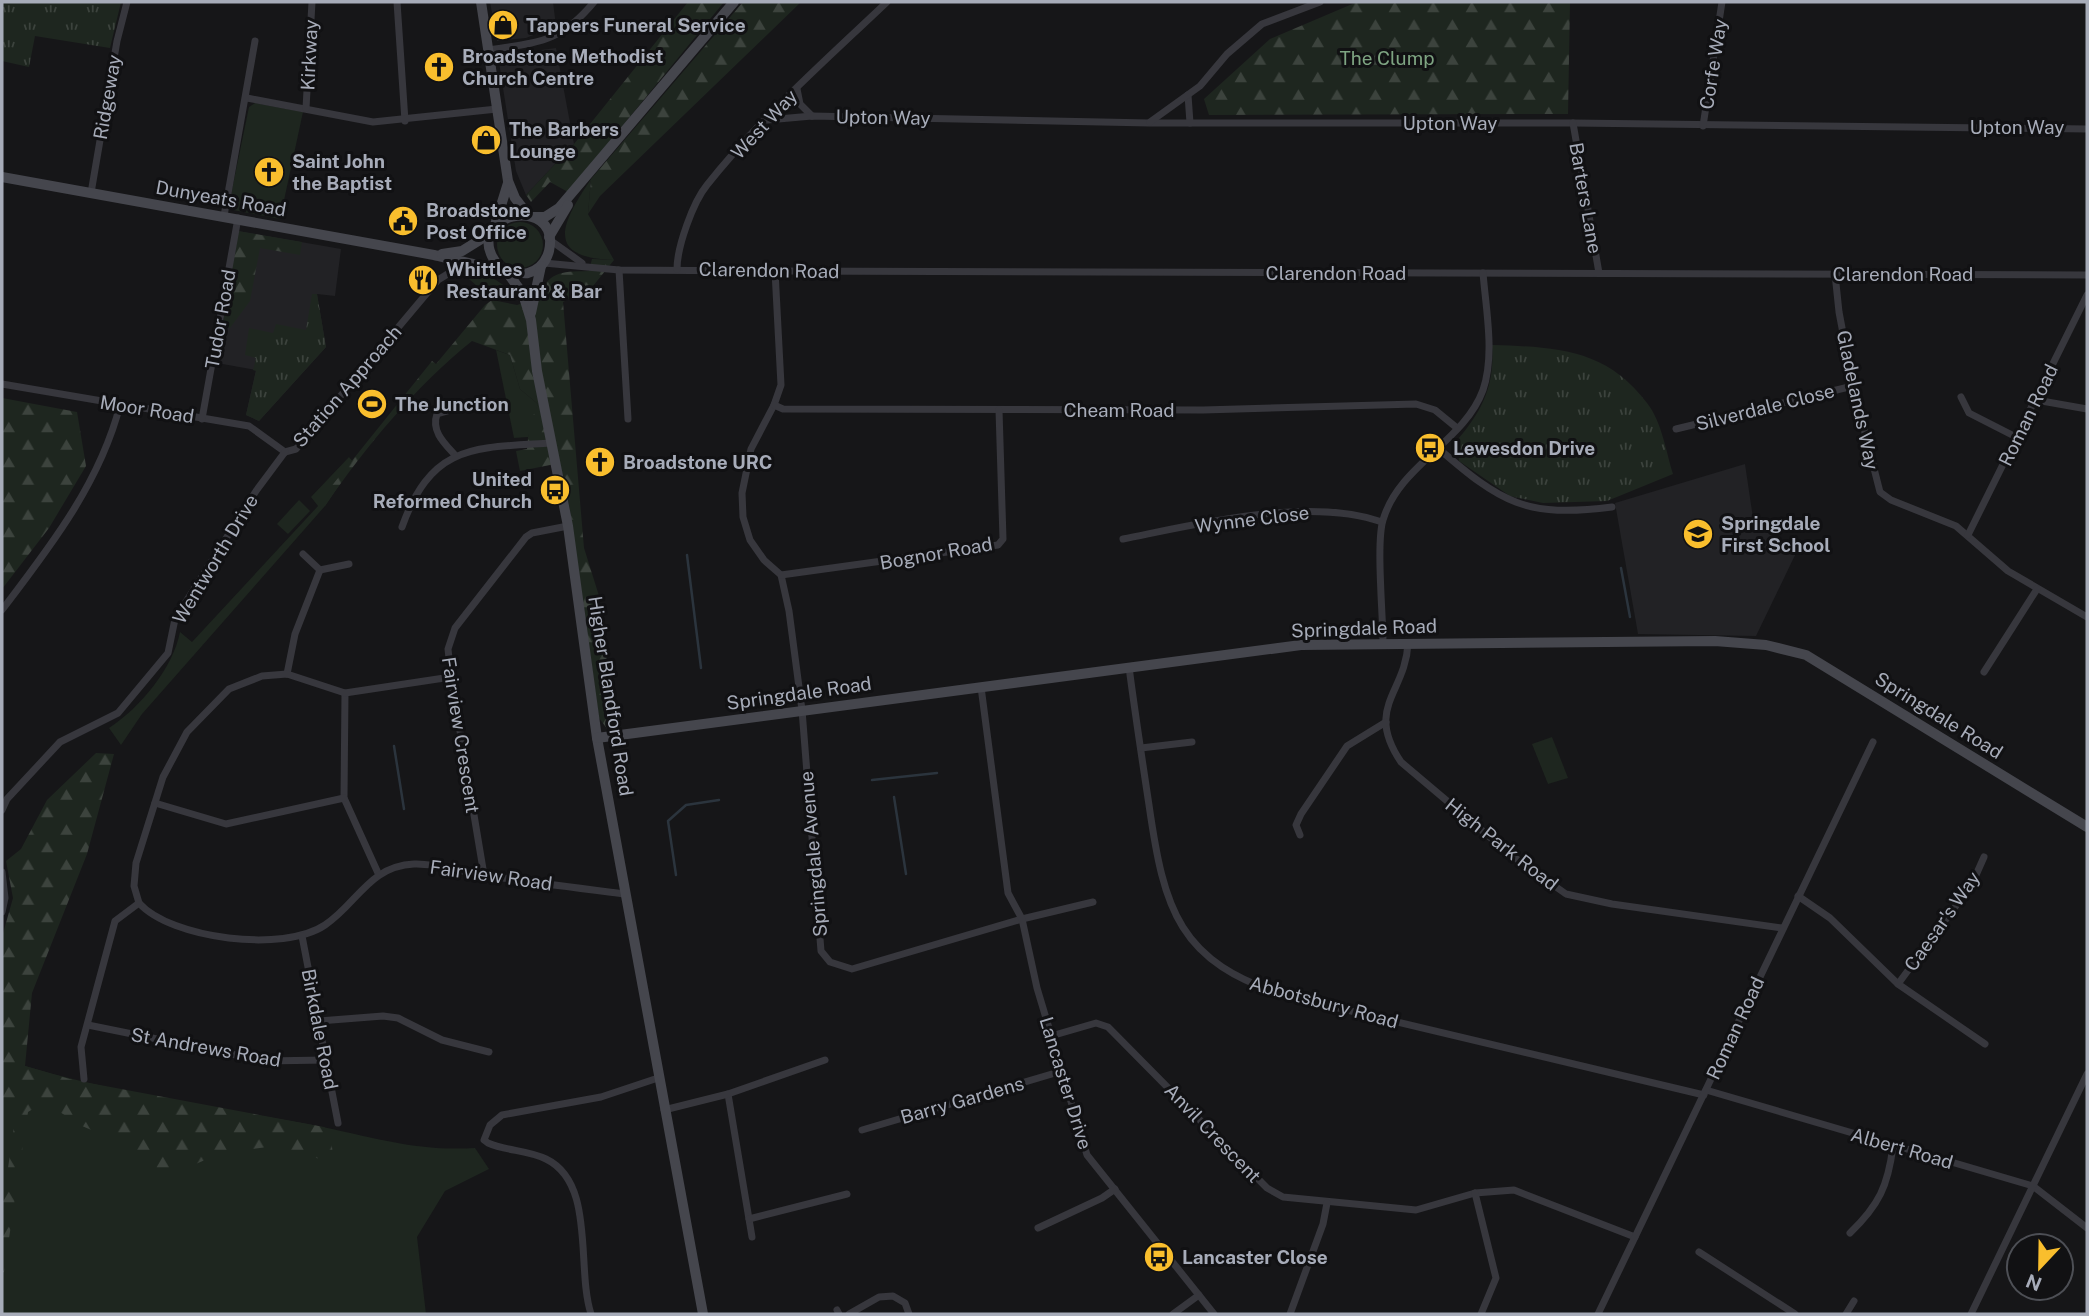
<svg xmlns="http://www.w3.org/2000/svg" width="2089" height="1316" viewBox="0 0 2089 1316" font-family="'Public Sans',sans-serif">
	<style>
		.built { fill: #222225 }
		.green { fill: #1e261f }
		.forest { fill: url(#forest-firs) }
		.park { fill: url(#park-tufts) }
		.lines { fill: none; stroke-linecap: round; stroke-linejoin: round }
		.stream { stroke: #2b343d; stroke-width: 2.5 }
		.street { stroke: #37373d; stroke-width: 7 }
		.secondary { stroke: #45464d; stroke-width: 10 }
		.labels { text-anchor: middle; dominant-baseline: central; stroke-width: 6; stroke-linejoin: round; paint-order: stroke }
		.poi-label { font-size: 19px; font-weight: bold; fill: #a7acb9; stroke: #111113; text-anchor: start }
		.street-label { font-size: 19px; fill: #a7acb9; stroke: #111113 }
		.park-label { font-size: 19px; fill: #7ea482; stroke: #111113 }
	</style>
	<defs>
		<pattern id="forest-firs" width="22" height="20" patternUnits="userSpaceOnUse" patternTransform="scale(1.75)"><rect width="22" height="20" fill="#1e261f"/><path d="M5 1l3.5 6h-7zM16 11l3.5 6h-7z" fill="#3c433d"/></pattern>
		<pattern id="park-tufts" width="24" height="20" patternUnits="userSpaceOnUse" patternTransform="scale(1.75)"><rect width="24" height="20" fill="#1e261f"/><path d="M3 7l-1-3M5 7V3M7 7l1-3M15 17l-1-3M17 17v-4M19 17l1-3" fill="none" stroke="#3c433d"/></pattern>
	</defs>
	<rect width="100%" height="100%" fill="#161618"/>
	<g class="built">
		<polygon points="490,2 553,2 556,26 526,38 497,41"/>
		<polygon points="556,48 574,144 526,195 516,171 498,56"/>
		<polygon points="238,231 341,249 335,296 317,294 326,347 259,421 246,415 256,370 217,363"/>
		<polygon points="1745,464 1753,518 1797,551 1756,636 1638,634 1615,503"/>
	</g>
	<g class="green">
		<polygon points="255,103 303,112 280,219 228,209 249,107"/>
		<path d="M591 179 588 214 614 260C542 258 563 221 591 179Z"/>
		<circle cx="520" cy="245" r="23"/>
		<path d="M469 269C487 274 504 282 515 297L487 295 460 271Z"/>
		<polygon points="496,350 510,355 520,389 538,404 528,437 514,438"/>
		<path d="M349 457 354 463 325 506 142 714 121 745 109 728C140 708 173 668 180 632L192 642 318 506 311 497Z"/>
		<polygon points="299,500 310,511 288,534 277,524"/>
		<polygon points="1552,737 1568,778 1548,784 1532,744"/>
		<path d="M2 981 25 1066C115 1093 209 1106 302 1123 364 1134 410 1152 475 1148L489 1169 445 1191 417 1237 426 1314H2Z"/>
	</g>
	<g class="forest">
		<polygon points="688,2 724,2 568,192 550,182 531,202 526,195 574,144"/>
		<polygon points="743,2 801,2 600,196 588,214 591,179"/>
		<polygon points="1357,2 1570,2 1568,114 1209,115 1204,99 1270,39"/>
		<polygon points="238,231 302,242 300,255 260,248 250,301 230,328 222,327"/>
		<path d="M592 259 614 260 593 286 563 302 584 548 599 596 613 713 621 727 608 730 599 718 570 510 560 463 520 471 516 451 527 449 529 426 538 404 520 389 510 355 472 341C416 386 366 446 325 506L322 498 432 361 436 364 485 305 492 300 517 305 535 299C552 271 557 272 589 271Z"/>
		<polygon points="2,398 77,412 86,466 49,528 2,589"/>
		<polygon points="96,753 114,754 87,854 32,993 25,1066 73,1080 324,1127 330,1131 333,1155 327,1161 275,1146 221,1153 182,1170 146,1168 115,1140 82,1126 44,1102 28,1112 2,1285 2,1210 15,1119 2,1115 2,937 13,898 6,861 21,849 47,800"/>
	</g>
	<g class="park">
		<polygon points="2,2 121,2 110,48 35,36 29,67 2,61"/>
		<polygon points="312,294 317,294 326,347 259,421 246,415 256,371 253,370 256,358 245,355 249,328 273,333 276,324 306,330"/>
		<path d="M1492 345C1554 347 1606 348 1647 403 1662 422 1666 452 1673 474L1607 501 1543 503 1510 496 1459 461 1458 439C1483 410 1495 384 1492 345Z"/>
	</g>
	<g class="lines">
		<g class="stream">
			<polyline points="687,555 701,668"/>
			<polyline points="1621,568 1630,617"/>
			<polyline points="394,746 404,809"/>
			<polyline points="872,780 937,773"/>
			<polyline points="894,797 906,874"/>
			<polyline points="676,875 668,821 686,805 719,800"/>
		</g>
		<g class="street">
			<polyline points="397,2 405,121"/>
			<path d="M489 50C539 42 560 43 594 2"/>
			<polyline points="797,89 800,104 812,116"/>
			<polyline points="1188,95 1190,123"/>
			<polyline points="247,98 373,122 497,109"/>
			<polyline points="306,108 312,2"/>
			<polyline points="767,120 812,116 1150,123 1573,123 2087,129"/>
			<polyline points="1150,122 1200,86 1227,54 1262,24 1320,2"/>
			<polyline points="1573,123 1599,273"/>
			<polyline points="1703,126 1722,2"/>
			<polyline points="91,193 117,41 127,2"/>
			<polyline points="224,216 255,41"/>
			<polyline points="550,240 582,263"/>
			<polyline points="544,263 619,270 775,271 2087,275"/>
			<path d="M677 269C677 247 693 202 707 185 760 118 826 60 887 2"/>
			<polyline points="619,270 628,419"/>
			<polyline points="775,271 781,385 774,405 751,449 742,493 743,517 750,540 764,560 781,575 789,611 802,710 821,951 830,962 852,969 1022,919 1093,902"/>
			<polyline points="1835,274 1839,312 1853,386 1880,492 1891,500 1956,526 2008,571 2087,617"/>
			<polyline points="2,384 249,426 285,452"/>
			<polyline points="1961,397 1969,413 2018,438"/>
			<polyline points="2036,400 2087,409"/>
			<polyline points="774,405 783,409 1203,410 1416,404 1435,410 1457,428"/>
			<polyline points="202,419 238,218"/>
			<polyline points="1676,429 1853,386"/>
			<path d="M1438 448C1501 503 1526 518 1612 507"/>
			<polyline points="285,452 296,449 438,280 465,263"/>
			<path d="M455 455C444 443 431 431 437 414L458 408"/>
			<path d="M402 527C432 443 474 448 551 443"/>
			<polyline points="1968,535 2087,295"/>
			<path d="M1123 539C1198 524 1309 496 1382 522"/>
			<polyline points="320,570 349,564"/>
			<polyline points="781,575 998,545 1003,539 999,410"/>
			<path d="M2 610C50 547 100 483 120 405"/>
			<path d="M1383 643C1383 615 1376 543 1383 520 1399 465 1464 442 1483 390 1495 355 1486 310 1483 273"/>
			<path d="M1408 643C1406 693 1364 707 1401 762L1511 855 1566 894 1612 904 1782 928"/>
			<path d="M1129 667C1135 713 1142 759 1149 805 1164 909 1178 963 1288 996L1704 1095"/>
			<polyline points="1984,672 2037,589"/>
			<polyline points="287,674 295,634 320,570 303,554"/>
			<polyline points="981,687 1008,893 1022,919 1037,988 1087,1155 1214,1314"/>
			<polyline points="345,693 344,798 378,873"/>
			<polyline points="1141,748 1192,742"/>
			<polyline points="155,803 226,824 344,798"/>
			<polyline points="2,810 7,799 60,742 118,713 168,653 175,619 256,491 285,452"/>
			<polyline points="1300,835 1296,825 1301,814 1347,746 1386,722"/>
			<polyline points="2,872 5,898 2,912"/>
			<polyline points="484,875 451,677 448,649 455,628 526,537 532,533 568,526"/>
			<polyline points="1798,896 1830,918 1898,984 1985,1044"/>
			<path d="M139 903C171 939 284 953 325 925 357 904 369 866 414 864 436 863 461 872 483 875 530 882 578 888 625 894"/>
			<polyline points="302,936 338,1123"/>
			<polyline points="1898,984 1972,884 1984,857"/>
			<polyline points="319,1021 383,1016 398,1018 442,1040 489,1052"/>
			<polyline points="88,1025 265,1061 326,1060"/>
			<polyline points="1051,1036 1096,1023 1108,1027 1267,1188 1283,1197 1416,1210 1475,1193 1514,1190 1635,1237"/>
			<polyline points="84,1079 81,1047 115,921 139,903 134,886 136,863 163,777 187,732 229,689 262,676 287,674 345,693 451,677"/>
			<polyline points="1706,1090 2033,1186 2087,1228"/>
			<polyline points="728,1094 752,1237"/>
			<polyline points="664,1110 728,1094 825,1060"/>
			<polyline points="862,1130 1062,1071"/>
			<polyline points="1475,1193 1496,1278 1481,1314"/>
			<polyline points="749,1219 847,1194"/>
			<polyline points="1038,1228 1102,1198 1115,1189"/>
			<path d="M1850 1233C1879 1205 1888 1186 1893 1146"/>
			<polyline points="1699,1252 1795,1314"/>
			<polyline points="837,1310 839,1314"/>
			<path d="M591 1314C576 1268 596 1183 546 1159 528 1150 506 1151 488 1143L484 1140 490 1125 502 1115 601 1097 658 1078"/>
			<polyline points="849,1314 879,1297 893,1296 905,1303 909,1314"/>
			<polyline points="1173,1314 1199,1295"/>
			<polyline points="1290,1314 1323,1224 1327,1203"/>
			<polyline points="1598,1314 1873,742"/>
			<polyline points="1846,1314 1854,1301"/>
			<polyline points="1971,1314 2087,1074"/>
		</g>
		<g class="secondary">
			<polyline points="481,2 508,181 515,198 528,215"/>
			<path d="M2 177 434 255C448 258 520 276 528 273 539 270 546 262 549 251 562 192 454 213 500 268"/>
			<polyline points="533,217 545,217 559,208 734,2"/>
			<polyline points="495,225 508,183"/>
			<polyline points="549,237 568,205"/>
			<polyline points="442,254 462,251 491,233"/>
			<polyline points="507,272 523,294 531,320 537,371 568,526 597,738 703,1314"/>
			<polyline points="531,313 541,266"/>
			<polyline points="597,738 1301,645 1715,641 1766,645 1806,655 2087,827"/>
		</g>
	</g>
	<defs>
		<g id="shop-disc" transform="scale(1.575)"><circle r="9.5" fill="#f9be2d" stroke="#111113"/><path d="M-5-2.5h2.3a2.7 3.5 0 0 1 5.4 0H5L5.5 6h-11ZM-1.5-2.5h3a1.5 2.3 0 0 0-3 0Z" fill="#111"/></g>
		<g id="church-disc" transform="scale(1.575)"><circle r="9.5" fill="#f9be2d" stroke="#111113"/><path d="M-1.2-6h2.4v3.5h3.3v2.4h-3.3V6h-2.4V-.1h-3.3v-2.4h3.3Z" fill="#111"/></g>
		<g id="civic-disc" transform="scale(1.575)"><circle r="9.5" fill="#f9be2d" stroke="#111113"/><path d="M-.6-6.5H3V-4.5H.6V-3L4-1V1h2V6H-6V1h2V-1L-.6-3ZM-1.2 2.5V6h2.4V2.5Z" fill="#111"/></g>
		<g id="restaurant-disc" transform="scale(1.575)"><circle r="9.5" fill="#f9be2d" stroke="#111113"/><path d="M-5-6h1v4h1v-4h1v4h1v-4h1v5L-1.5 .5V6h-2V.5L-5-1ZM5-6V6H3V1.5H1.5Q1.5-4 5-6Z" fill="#111"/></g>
		<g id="stadium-disc" transform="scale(1.575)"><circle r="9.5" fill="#f9be2d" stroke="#111113"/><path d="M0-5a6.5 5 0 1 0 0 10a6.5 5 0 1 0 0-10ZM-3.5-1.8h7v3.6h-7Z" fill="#111"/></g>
		<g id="bus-disc" transform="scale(1.575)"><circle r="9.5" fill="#f9be2d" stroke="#111113"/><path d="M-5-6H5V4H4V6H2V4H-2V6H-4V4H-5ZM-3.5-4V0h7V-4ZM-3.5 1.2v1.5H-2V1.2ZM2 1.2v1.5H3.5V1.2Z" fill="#111"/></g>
		<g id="school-disc" transform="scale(1.575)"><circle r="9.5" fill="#f9be2d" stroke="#111113"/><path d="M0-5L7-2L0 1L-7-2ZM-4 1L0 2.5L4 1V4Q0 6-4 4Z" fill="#111"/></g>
	</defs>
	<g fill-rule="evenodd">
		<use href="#shop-disc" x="503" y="25"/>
		<use href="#church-disc" x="439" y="67"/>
		<use href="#shop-disc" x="486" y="140"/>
		<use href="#church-disc" x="269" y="172"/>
		<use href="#civic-disc" x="403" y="221"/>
		<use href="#restaurant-disc" x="423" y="280"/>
		<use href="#stadium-disc" x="372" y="404"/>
		<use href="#bus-disc" x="1430" y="448"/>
		<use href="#church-disc" x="600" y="462"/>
		<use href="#bus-disc" x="555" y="490"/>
		<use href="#school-disc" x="1698" y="534"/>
		<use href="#bus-disc" x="1159" y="1257"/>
	</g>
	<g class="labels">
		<g class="poi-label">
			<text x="526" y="25">Tappers Funeral Service</text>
			<text x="462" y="56">Broadstone Methodist<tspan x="462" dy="22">Church Centre</tspan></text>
			<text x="509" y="129">The Barbers<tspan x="509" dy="22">Lounge</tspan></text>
			<text x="292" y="161">Saint John<tspan x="292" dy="22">the Baptist</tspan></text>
			<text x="426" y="210">Broadstone<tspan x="426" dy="22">Post Office</tspan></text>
			<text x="446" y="269">Whittles<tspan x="446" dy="22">Restaurant &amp; Bar</tspan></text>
			<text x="395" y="404">The Junction</text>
			<text x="1453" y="448">Lewesdon Drive</text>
			<text x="623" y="462">Broadstone URC</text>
			<text x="532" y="479" text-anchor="end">United<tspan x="532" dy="22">Reformed Church</tspan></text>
			<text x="1721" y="523">Springdale<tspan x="1721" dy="22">First School</tspan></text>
			<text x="1182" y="1257">Lancaster Close</text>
		</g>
		<g class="street-label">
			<text transform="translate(309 55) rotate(-87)">Kirkway</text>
			<text transform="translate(1713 64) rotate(-81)">Corfe Way</text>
			<text transform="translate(107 97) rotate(-80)">Ridgeway</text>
			<text transform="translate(883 117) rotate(1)">Upton Way</text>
			<text x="1450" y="123">Upton Way</text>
			<text transform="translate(764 124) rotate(-47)">West Way</text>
			<text x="2017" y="127">Upton Way</text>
			<text transform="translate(221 198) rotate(10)">Dunyeats Road</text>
			<text transform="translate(1586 198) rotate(80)">Barters Lane</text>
			<text transform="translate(769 270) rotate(1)">Clarendon Road</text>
			<text x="1336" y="273">Clarendon Road</text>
			<text x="1903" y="274">Clarendon Road</text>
			<text transform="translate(220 319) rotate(-80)">Tudor Road</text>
			<text transform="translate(347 386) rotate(-49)">Station Approach</text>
			<text transform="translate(1858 400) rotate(78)">Gladelands Way</text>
			<text transform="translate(1765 407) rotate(-14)">Silverdale Close</text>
			<text transform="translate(147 409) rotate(9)">Moor Road</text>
			<text x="1119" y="410">Cheam Road</text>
			<text transform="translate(2028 415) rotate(-64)">Roman Road</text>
			<text transform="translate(1252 519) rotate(-7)">Wynne Close</text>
			<text transform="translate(936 553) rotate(-10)">Bognor Road</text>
			<text transform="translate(215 559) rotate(-59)">Wentworth Drive</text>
			<text transform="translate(1364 628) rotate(-2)">Springdale Road</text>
			<text transform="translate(799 693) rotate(-8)">Springdale Road</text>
			<text transform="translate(611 696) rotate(81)">Higher Blandford Road</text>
			<text transform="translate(1939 715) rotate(32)">Springdale Road</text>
			<text transform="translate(461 735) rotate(81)">Fairview Crescent</text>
			<text transform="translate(1502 844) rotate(38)">High Park Road</text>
			<text transform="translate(813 854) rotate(-95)">Springdale Avenue</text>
			<text transform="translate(491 875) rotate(8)">Fairview Road</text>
			<text transform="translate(1942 921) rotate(-55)">Caesar's Way</text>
			<text transform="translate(1324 1002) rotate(15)">Abbotsbury Road</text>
			<text transform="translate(1735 1028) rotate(-65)">Roman Road</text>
			<text transform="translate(320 1029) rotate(79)">Birkdale Road</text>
			<text transform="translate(206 1047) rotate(10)">St Andrews Road</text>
			<text transform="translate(1066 1083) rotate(73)">Lancaster Drive</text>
			<text transform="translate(962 1100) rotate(-16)">Barry Gardens</text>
			<text transform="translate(1213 1133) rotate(46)">Anvil Crescent</text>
			<text transform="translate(1902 1148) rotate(16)">Albert Road</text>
		</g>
		<g class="park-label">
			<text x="1387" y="58">The Clump</text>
		</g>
	</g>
	<rect width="2089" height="1316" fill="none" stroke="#a7acb9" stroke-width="7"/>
	<g transform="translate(2040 1267) rotate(202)"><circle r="33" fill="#111113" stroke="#4d4f55" stroke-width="2"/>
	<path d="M0-5L12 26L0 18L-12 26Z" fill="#f9be2d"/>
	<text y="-10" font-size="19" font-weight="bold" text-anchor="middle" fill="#a7acb9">N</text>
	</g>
</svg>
